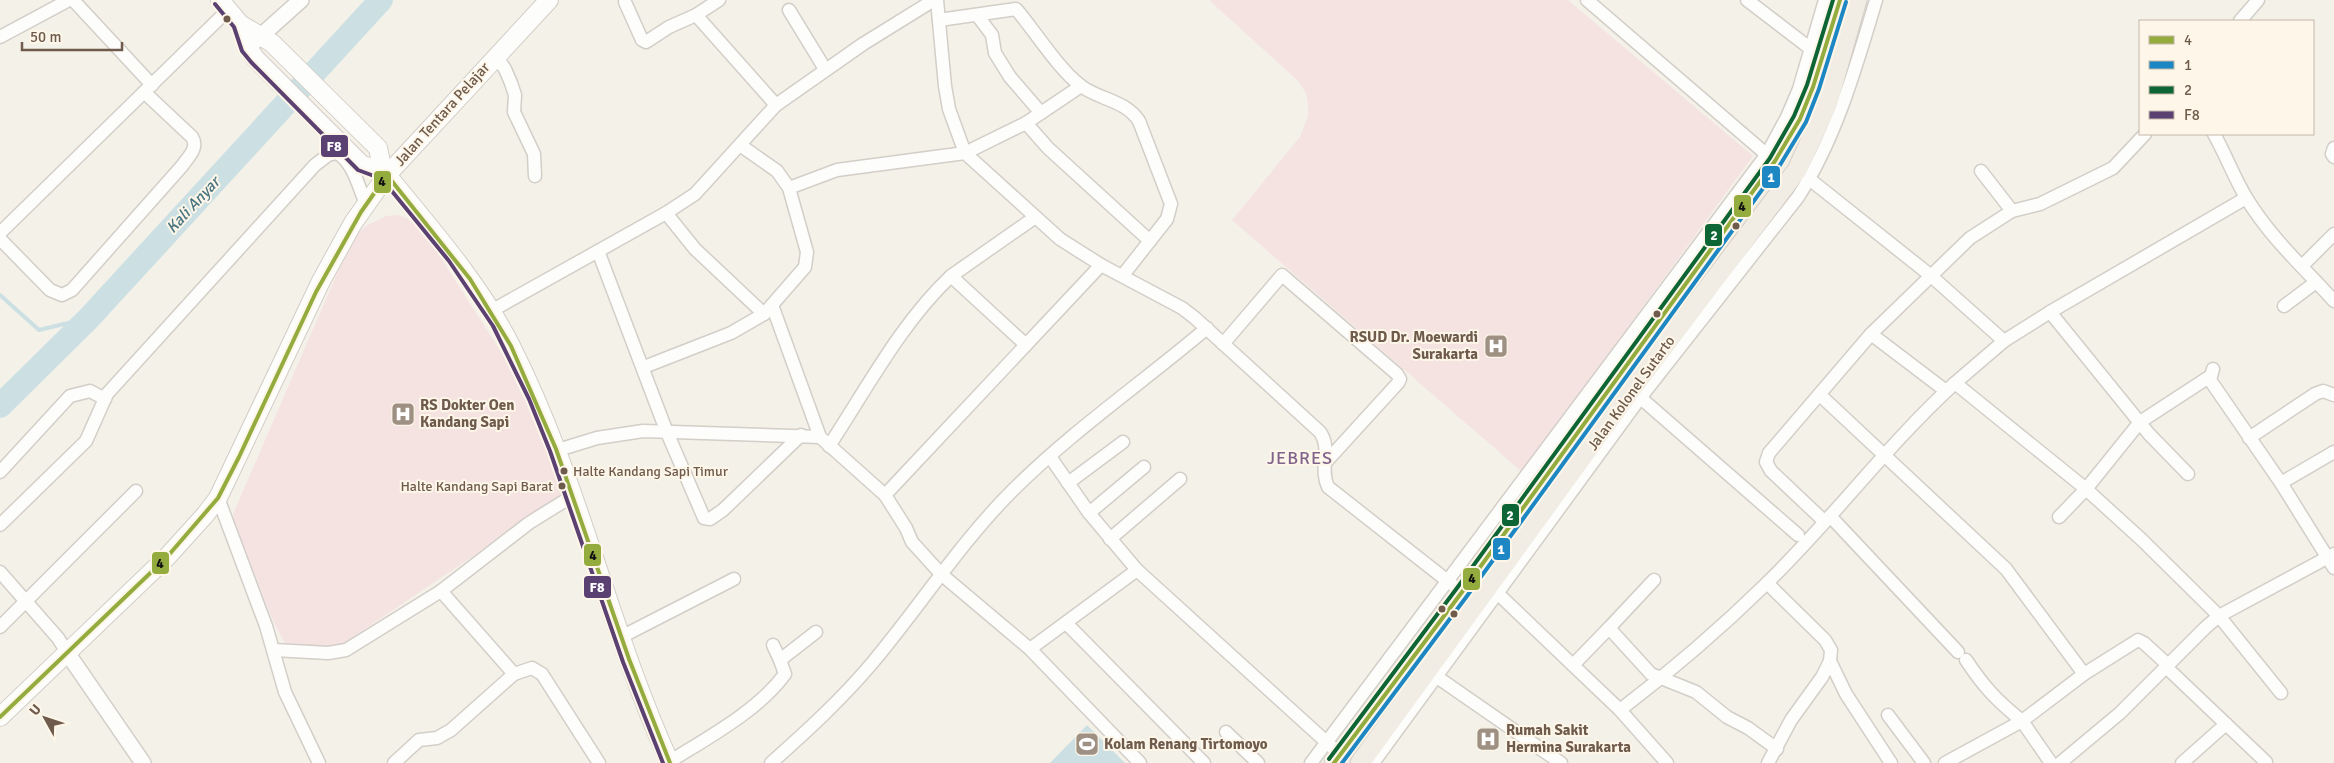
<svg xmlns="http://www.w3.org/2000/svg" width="2334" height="763" viewBox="0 0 2334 763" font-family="Signika,sans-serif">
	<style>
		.medical { fill: #f5e3e1 }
		.water { fill: #cce0e3 }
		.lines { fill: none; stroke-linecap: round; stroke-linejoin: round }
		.stream { stroke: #cce0e3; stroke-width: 4 }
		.river { stroke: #cce0e3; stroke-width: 24 }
		.minor-casing { stroke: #d3cec7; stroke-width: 15 }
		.tertiary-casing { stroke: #d3cec7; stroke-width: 18 }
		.secondary-casing { stroke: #d3cdc6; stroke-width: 20 }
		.primary-casing { stroke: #d3cdc6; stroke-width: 21 }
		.minor { stroke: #fdfdfc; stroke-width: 12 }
		.tertiary { stroke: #fdfdfc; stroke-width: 15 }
		.secondary { stroke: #fdfdfc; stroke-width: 18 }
		.primary { stroke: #f1ede5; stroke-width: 19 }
		.bus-1-casing { stroke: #fdf6e9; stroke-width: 8 }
		.bus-2-casing { stroke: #fdf6e9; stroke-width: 8 }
		.bus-3-casing { stroke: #fdf6e9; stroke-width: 8 }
		.bus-4-casing { stroke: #fdf6e9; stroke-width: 8 }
		.bus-1 { stroke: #94ac3e; stroke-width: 4 }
		.bus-2 { stroke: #1d87c4; stroke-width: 4 }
		.bus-3 { stroke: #0d6535; stroke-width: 4 }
		.bus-4 { stroke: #5b4172; stroke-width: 4 }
		.bus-dot { fill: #6f5b4c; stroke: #fdf6e9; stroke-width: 2 }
		.labels { text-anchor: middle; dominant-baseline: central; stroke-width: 4; stroke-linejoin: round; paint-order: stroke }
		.bus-label { font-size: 14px; fill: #6f5b4c; stroke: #fdf6e9; text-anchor: start }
		.street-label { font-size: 15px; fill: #6f5b4c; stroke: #fdf6e9 }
		.poi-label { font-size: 15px; font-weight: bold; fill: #6f5b4c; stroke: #fdf6e9; text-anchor: start }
		.water-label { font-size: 16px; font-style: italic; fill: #487480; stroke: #fdf6e9 }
		.quarter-label { font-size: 18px; letter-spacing: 1px; fill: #81648c; stroke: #fdf6e9 }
		.line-badge { stroke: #fdf6e9; stroke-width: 2 }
		.badge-label { font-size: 14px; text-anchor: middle; font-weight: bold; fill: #fff }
		.pale-badge-label { font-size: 14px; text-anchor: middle; font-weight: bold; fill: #111 }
	</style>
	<rect width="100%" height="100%" fill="#f4f1e9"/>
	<g class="medical">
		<polygon points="1209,0 1568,0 1753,156 1522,472 1232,220 1300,137 1308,116 1308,105 1306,93 1298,81"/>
		<polygon points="396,215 407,218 426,235 505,358 567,493 341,645 313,649 285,643 274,623 236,528 233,514 349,246 356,235 366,226 386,216"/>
	</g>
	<polygon class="water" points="1087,725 1125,763 1050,763"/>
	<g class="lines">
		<polyline class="stream" points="0,295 39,330 89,318"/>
		<polyline class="river" points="0,406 89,318 381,0"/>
		<g class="minor-casing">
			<g id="minor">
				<polyline points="73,0 152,85"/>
				<path d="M937 0 945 86 949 109 965 153 1060 239 1101 265 1182 308 1195 318 1320 432C1332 449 1319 468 1328 487L1454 586"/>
				<polyline points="1587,0 1773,160"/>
				<polyline points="1747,0 1811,49 1819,51"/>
				<polyline points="625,2 642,40 646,42 669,27 696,15 719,0"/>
				<polyline points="789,10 825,69"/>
				<polyline points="696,15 776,105"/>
				<polyline points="977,15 992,35 995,53 1010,77 1041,113"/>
				<path d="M939 20 1016 9C1035 31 1059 70 1081 86 1100 100 1125 100 1139 121L1171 204 1167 219 1123 275"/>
				<polyline points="2240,21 2258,0"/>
				<polyline points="0,37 69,0"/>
				<polyline points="496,56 505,69 511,83 515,95 514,112 534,154 535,176"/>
				<polyline points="1026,123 1048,148 1150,241"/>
				<path d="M2214 134C2226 155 2234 178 2247 199 2270 237 2304 268 2334 301"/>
				<polyline points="2334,148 2332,154 2334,157"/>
				<polyline points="1981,171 2012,211"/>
				<polyline points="1803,174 1930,275 2004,341 1955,383 2086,489 2142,540 2219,616 2281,693"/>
				<polyline points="789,188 837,170 965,153 1026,123 1081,86"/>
				<polyline points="666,213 695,249 764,314"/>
				<polyline points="0,233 228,10"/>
				<path d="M0 239 50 290 62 295 72 290 182 166C188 157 199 148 192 137L144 92"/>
				<polyline points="598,251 666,430 704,518 710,519 723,510 801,435"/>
				<polyline points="2302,266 2334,234"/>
				<polyline points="951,276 1026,345"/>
				<polyline points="772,305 820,437 885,495 906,528 912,542 941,574 1030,649 1140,763"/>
				<polyline points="2284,306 2316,282"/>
				<polyline points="491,311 666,213 695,194 776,105 863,44 934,0"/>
				<polyline points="2050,312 2149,434 2188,474"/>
				<polyline points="1871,334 1946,391"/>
				<polyline points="2004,341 2050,312 2246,198"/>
				<polyline points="1223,344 1282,275 1397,374 1400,379 1398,383 1325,463"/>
				<polyline points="644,367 731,333 764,314 805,267 807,252 789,188 777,171 740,145"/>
				<polyline points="2213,369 2210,380 2281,483 2334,568"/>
				<polyline points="1635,393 1798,535"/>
				<polyline points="1820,395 2006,569 2084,674"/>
				<polyline points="2249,438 2315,394 2323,391 2334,395"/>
				<path d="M829 446C866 390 901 323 951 276L1034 218"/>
				<polyline points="558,450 597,438 643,431 820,437"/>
				<polyline points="1053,461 1089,513 1137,570 1333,748"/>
				<polyline points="0,472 70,396 90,391 105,399"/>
				<polyline points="1068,483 1123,442"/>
				<polyline points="2281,483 2334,452"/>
				<polyline points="885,495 1101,265"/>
				<polyline points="218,498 266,626 285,692 319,763"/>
				<polyline points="1089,513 1144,467"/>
				<polyline points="1830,516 1958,652"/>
				<polyline points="2059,517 2086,489 2140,422 2209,377"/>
				<polyline points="1824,521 1771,471 1766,462 1769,453 1871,334 1970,238 2012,211 2040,204 2113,168 2145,134"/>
				<path d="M0 525 86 441 107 394 315 165 328 155 337 153C354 163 358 186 366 204"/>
				<polyline points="1110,539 1180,479"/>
				<polyline points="0,572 58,638 68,654"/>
				<polyline points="1767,583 1825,640 1831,650 1830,661 1822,677 1791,720 1768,763"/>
				<polyline points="1492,588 1620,710 1667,763"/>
				<polyline points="441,591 514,674"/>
				<polyline points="1066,623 1204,763"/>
				<polyline points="0,627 136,491"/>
				<polyline points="1609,628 1654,580"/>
				<polyline points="621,637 734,579"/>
				<polyline points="773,645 780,660"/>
				<polyline points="1030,649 1137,570"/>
				<polyline points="274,650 328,653 346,650 441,591 529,523 574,495"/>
				<path d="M1966 660C1984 687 1996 700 2022 721L2084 674 2138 640 2144 643 2168 665"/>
				<polyline points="1830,661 1846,694 1891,763"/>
				<polyline points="1573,665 1609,628 1651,674 1696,692 1727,717 1748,728 1777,749"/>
				<polyline points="2166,667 2266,762"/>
				<polyline points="1437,677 1561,763"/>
				<path d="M1620 710C1671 671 1720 629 1766 584 1832 520 1887 445 1955 383"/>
				<polyline points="1888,715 1924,763"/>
				<polyline points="1226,732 1258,763"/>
				<path d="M669 762C707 738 758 711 785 674L780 660 816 632"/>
				<polyline points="394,763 419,740 437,738 451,730 514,674 532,668 542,674 599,763"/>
				<path d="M771 763C807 731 842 699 873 662 920 606 960 543 1012 491 1072 431 1142 383 1207 328"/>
				<polyline points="1311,763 1767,154 1787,117 1799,89 1825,0"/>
				<path d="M1373 763 1640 398 1798 197C1836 138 1856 67 1876 0"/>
				<polyline points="1945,763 2022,721 2051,763"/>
				<polyline points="2060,763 2120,713 2206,627 2219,616 2334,554"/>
				<polyline points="2182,763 2226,724"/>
			</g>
		</g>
		<g class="tertiary-casing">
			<g id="tertiary">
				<polyline points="252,44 301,0"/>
				<polyline points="68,654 143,763"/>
			</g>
		</g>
		<g class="secondary-casing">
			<g id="secondary">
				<path d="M220 0 240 24 248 48 255 58 362 165 383 171 387 175C431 229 480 284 511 346 579 480 608 627 670 763"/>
				<polyline points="240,24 272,43 378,148 383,171"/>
				<polyline points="0,717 167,557 205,515 218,498 321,281 353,223 387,175 549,0"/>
			</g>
		</g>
		<g class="primary-casing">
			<g id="primary">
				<polyline points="1334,763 1462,592 1775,161 1800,119 1813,87 1840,0"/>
				<polyline points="1360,763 1631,390 1797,170 1827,105 1857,0"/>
			</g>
		</g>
		<use href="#minor" class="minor"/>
		<use href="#tertiary" class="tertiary"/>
		<use href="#secondary" class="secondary"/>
		<use href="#primary" class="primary"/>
		<g class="bus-1-casing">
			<g id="bus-1">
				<polyline points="0,717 167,557 218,498 239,457 316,292 361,212 387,175 470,279 511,346 556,449 629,659 670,763"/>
				<polyline points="1334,763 1462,592 1775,161 1800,119 1813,87 1840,0"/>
			</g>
		</g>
		<g class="bus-2-casing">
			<polyline id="bus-2" points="1342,763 1467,596 1780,165 1806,122 1819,89 1846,2"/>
		</g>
		<g class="bus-3-casing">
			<polyline id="bus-3" points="1329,759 1457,588 1770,158 1794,116 1807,85 1833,0"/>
		</g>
		<g class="bus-4-casing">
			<polyline id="bus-4" points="215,4 234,27 242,51 251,62 358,170 382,179 449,261 493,326 529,399 550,451 623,662 663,763"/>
		</g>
		<use href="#bus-1" class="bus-1"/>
		<use href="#bus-2" class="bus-2"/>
		<use href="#bus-3" class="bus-3"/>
		<use href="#bus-4" class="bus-4"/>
	</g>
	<defs>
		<g id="hospital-square" transform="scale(1.25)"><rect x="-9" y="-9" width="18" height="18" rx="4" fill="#9e9083" stroke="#fdf6e9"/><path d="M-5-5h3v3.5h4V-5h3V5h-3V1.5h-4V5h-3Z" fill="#fff"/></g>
		<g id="stadium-square" transform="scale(1.25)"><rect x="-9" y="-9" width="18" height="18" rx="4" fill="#9e9083" stroke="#fdf6e9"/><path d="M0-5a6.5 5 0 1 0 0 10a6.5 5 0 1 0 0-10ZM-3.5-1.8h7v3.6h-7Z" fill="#fff"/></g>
	</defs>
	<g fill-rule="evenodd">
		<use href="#hospital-square" x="1496" y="346"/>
		<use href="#hospital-square" x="403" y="414"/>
		<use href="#hospital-square" x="1488" y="739"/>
		<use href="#stadium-square" x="1087" y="744"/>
	</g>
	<g class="bus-dot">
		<circle cx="227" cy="19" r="4.5"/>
		<circle cx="1736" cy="226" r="4.5"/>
		<circle cx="1657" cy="314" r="4.5"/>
		<circle cx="564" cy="471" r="4.5"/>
		<circle cx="562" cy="486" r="4.5"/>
		<circle cx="1442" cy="609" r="4.5"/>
		<circle cx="1454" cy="614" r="4.5"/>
	</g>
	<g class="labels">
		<g class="bus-label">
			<text x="573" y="471">Halte Kandang Sapi Timur</text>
			<text x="553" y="486" text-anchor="end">Halte Kandang Sapi Barat</text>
		</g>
		<g class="street-label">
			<text transform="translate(442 114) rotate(-48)">Jalan Tentara Pelajar</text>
			<text transform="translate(1631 393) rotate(-54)">Jalan Kolonel Sutarto</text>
		</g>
		<g class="poi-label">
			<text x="1478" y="337" text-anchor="end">RSUD Dr. Moewardi<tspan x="1478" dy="17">Surakarta</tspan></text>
			<text x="420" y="405">RS Dokter Oen<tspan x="420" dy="17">Kandang Sapi</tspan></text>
			<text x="1506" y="730">Rumah Sakit<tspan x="1506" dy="17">Hermina Surakarta</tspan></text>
			<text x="1104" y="744">Kolam Renang Tirtomoyo</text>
		</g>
		<g class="water-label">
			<text transform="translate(193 205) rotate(-47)">Kali Anyar</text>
		</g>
		<g class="quarter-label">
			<text x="1300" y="458">JEBRES</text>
		</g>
	</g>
	<g class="line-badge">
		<rect x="320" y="134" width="29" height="24" rx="5" fill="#5b4172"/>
		<rect x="1761" y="165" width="20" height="24" rx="5" fill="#1d87c4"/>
		<rect x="373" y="170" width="19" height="24" rx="5" fill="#94ac3e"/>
		<rect x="1733" y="194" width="19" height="24" rx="5" fill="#94ac3e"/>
		<rect x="1704" y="223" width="19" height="24" rx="5" fill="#0d6535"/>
		<rect x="1501" y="503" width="19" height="24" rx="5" fill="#0d6535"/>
		<rect x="1492" y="537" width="19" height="24" rx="5" fill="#1d87c4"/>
		<rect x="583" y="543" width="19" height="24" rx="5" fill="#94ac3e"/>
		<rect x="151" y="551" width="19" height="24" rx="5" fill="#94ac3e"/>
		<rect x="1462" y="567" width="19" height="24" rx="5" fill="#94ac3e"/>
		<rect x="583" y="575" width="29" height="24" rx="5" fill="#5b4172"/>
	</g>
	<g class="badge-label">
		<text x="334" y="151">F8</text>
		<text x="1771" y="182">1</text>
		<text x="1714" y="240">2</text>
		<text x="1510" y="520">2</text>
		<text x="1501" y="554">1</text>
		<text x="597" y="592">F8</text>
	</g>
	<g class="pale-badge-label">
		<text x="382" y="186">4</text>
		<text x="1742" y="211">4</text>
		<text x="593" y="560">4</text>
		<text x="160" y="568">4</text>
		<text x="1472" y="583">4</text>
	</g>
	<rect x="2139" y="20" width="175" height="115" fill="#fdf6e9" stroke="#c4b8aa"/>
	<rect x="2149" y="36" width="25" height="8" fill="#94ac3e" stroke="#c4b8aa"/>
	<text x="2184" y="45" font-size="15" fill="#6f5b4c">4</text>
	<rect x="2149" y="61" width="25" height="8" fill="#1d87c4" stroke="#c4b8aa"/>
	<text x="2184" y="70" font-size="15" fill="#6f5b4c">1</text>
	<rect x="2149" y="86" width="25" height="8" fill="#0d6535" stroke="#c4b8aa"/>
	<text x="2184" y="95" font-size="15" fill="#6f5b4c">2</text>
	<rect x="2149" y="111" width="25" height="8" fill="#5b4172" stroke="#c4b8aa"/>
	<text x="2184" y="120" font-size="15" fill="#6f5b4c">F8</text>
	<g transform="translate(45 718) rotate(310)" stroke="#fdf6e9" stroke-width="4" paint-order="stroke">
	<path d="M0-4L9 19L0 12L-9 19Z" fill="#6f5b4c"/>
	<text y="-8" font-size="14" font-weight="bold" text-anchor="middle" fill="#6f5b4c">U</text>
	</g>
	<path d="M22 42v8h100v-8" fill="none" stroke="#6f5b4c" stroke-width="2.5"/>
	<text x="30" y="42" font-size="15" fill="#6f5b4c" stroke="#fdf6e9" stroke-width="4" paint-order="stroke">50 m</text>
</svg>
